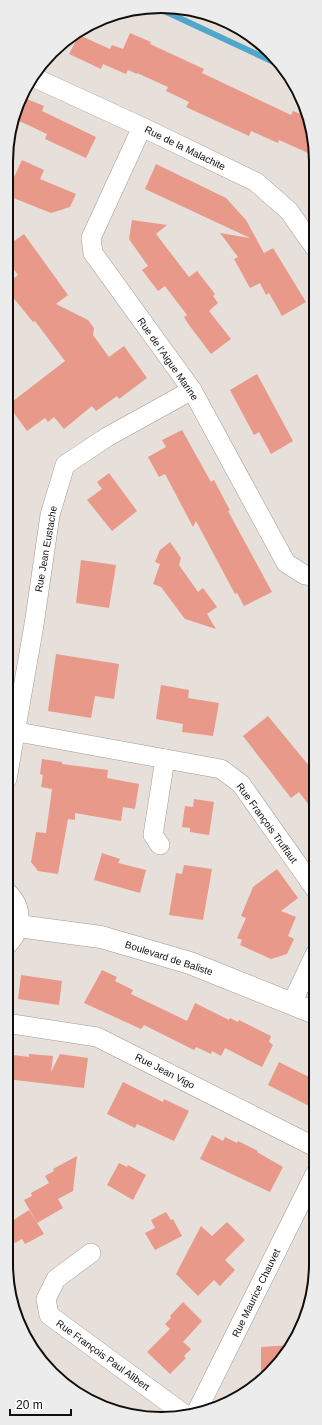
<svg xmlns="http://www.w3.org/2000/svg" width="322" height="1425" viewBox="0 0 322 1425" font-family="Helvetica,sans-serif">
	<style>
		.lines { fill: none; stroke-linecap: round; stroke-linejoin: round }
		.stream { stroke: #4fa8cc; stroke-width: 6 }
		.building { fill: #e99989 }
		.street-casing { stroke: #a29a95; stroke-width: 20 }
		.secondary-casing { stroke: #a29a95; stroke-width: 23 }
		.street { stroke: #fff; stroke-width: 19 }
		.secondary { stroke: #fff; stroke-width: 22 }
		.labels { text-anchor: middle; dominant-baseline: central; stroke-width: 3; stroke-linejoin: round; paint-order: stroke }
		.street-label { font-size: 10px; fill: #110e0c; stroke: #fff }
		.rim { fill: none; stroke: #110e0c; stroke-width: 2 }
	</style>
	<rect width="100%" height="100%" fill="#e7dfd9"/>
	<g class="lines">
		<polyline class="stream" points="160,9 280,65"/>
	</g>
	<g class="building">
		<polygon points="130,33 151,42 150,44 204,69 202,73 291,115 293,111 308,117 315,141 315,156 279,140 278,143 251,131 249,136 186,107 189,102 166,91 168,87 137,73 137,74 128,70 126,74 103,64 101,69 69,54 79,35 110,49 112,45 123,49"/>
		<polygon points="22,97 44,106 42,111 96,137 86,158 45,139 47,134 15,119"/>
		<polygon points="22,160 44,170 40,179 76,194 70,207 51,213 11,197 8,190"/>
		<polygon points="156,164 226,198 246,220 264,253 273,248 306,302 282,316 269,293 266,295 260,283 250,288 234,259 238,257 220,233 250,238 145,189"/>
		<polygon points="132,220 167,225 156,234 189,277 197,271 215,294 213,296 218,303 209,311 231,339 211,354 189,325 184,317 187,315 165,286 158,291 142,270 148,266 129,239"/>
		<polygon points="24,234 68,295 56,304 88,320 94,328 93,335 109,357 124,346 147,378 119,399 117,396 96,411 92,406 64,429 54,417 48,422 45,418 27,431 8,405 65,361 35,321 33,322 7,290 7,284 18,275 7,260 7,246"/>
		<polygon points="257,374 293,441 271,454 259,432 254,435 230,390"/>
		<polygon points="182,430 211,482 214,480 226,503 230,510 228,511 272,592 244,606 237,593 235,594 196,521 193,527 165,474 159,477 148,457 166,447 162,440"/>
		<polygon points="109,473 137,511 112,531 87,500 102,489 97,482"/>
		<polygon points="170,542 181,558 179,565 198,592 203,588 217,607 207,614 216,629 185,619 161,587 153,584 160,564 155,562 160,550"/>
		<polygon points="81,560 116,565 109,608 76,603"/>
		<polygon points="56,654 119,664 114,699 95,696 91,718 48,711"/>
		<polygon points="161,685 189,690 188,698 219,703 213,736 182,732 183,724 156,719"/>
		<polygon points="268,716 315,773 315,813 299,792 291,798 243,736"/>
		<polygon points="42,759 62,762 62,764 108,770 107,778 139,784 135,809 123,807 121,821 75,813 75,820 68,819 58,874 38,871 31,862 36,832 46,833 52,789 41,787 43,775 40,774"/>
		<polygon points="194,799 214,802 209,835 190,832 190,828 182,827 185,806 193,807"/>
		<polygon points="102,853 120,859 118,863 146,870 140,893 94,880"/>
		<polygon points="184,865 212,869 203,920 169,915 176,873 182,874"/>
		<polygon points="277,869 298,898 281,911 296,917 288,936 294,939 287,954 271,959 240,945 242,940 237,938 246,918 241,916 253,887"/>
		<polygon points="102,970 117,977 115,981 133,990 131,994 187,1021 195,1003 229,1020 230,1018 238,1022 239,1020 271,1036 269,1042 273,1045 262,1067 225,1048 221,1056 212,1051 211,1054 196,1047 194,1050 144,1025 141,1029 84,1003"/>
		<polygon points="21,975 62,981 59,1005 18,999"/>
		<polygon points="6,1054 29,1057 29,1054 53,1056 51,1072 60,1054 88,1058 84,1088 6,1079"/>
		<polygon points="279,1062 315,1080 315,1109 268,1085"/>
		<polygon points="123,1082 163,1102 164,1099 189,1111 174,1141 137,1124 135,1128 107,1114"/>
		<polygon points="212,1135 223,1141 225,1137 237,1143 238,1141 258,1151 257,1152 283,1167 270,1192 200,1159"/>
		<polygon points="77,1156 73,1191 58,1199 63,1208 37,1223 24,1200 32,1196 31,1193 49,1183 45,1176 54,1171 53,1169"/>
		<polygon points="119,1163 127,1167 128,1165 146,1175 133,1200 107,1185"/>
		<polygon points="29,1210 44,1234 25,1244 22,1239 15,1243 6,1227 13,1223 12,1221"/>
		<polygon points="166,1212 171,1220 173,1219 182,1236 155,1250 145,1233 155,1228 151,1220"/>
		<polygon points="227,1222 245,1240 225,1260 235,1270 220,1286 214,1280 198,1296 176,1274 201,1226 212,1236"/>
		<polygon points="183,1302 202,1321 183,1342 191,1349 184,1356 186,1358 170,1374 147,1352 170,1329 165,1324 171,1318 170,1316"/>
		<polygon points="292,1345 266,1375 261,1381 261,1347"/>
	</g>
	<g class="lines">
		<g class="street-casing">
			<g id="street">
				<polyline points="33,77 142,127 256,182 289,211 315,248"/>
				<polyline points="142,127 91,238 93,253 192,390 286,563 305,575 315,576"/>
				<polyline points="7,730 221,769 241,784 315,889"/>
				<polyline points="7,779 34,625 50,515 65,465 107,437 192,390"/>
				<polyline points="160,845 153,835 165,759"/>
				<polyline points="292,1003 315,954"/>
				<polyline points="6,1023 97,1037 315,1147"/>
				<polyline points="91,1253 56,1279 46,1299 49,1315 184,1414"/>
				<polyline points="196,1413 315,1174"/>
			</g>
		</g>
		<g class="secondary-casing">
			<g id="secondary">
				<polyline points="18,926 101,937 190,963 315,1013"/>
				<path d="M6 944C21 929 22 908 6 893"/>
			</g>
		</g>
		<use href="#street" class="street"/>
		<use href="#secondary" class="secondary"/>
	</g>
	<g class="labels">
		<g class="street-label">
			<text transform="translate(185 148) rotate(26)">Rue de la Malachite</text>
			<text transform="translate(168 359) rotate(55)">Rue de l'Aigue Marine</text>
			<text transform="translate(46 549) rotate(-80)">Rue Jean Eustache</text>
			<text transform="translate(267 823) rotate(54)">Rue François Truffaut</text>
			<text transform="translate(169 958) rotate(18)">Boulevard de Baliste</text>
			<text transform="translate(165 1071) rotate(27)">Rue Jean Vigo</text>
			<text transform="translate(256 1293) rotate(-64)">Rue Maurice Chauvet</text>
			<text transform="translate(103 1355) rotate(36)">Rue François Paul Alibert</text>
		</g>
	</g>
	<path d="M0 0H322V1425H0ZM161 13H161A148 148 0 0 1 309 161V1264A148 148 0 0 1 161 1412H161A148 148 0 0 1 13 1264V161A148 148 0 0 1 161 13Z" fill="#ececec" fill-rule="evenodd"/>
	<path class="rim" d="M161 13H161A148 148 0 0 1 309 161V1264A148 148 0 0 1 161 1412H161A148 148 0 0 1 13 1264V161A148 148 0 0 1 161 13Z"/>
	<path d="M10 1409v6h61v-6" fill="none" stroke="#110e0c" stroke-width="2"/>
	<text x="16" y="1409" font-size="12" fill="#110e0c" stroke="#ffffff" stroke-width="3" paint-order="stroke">20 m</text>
</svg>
